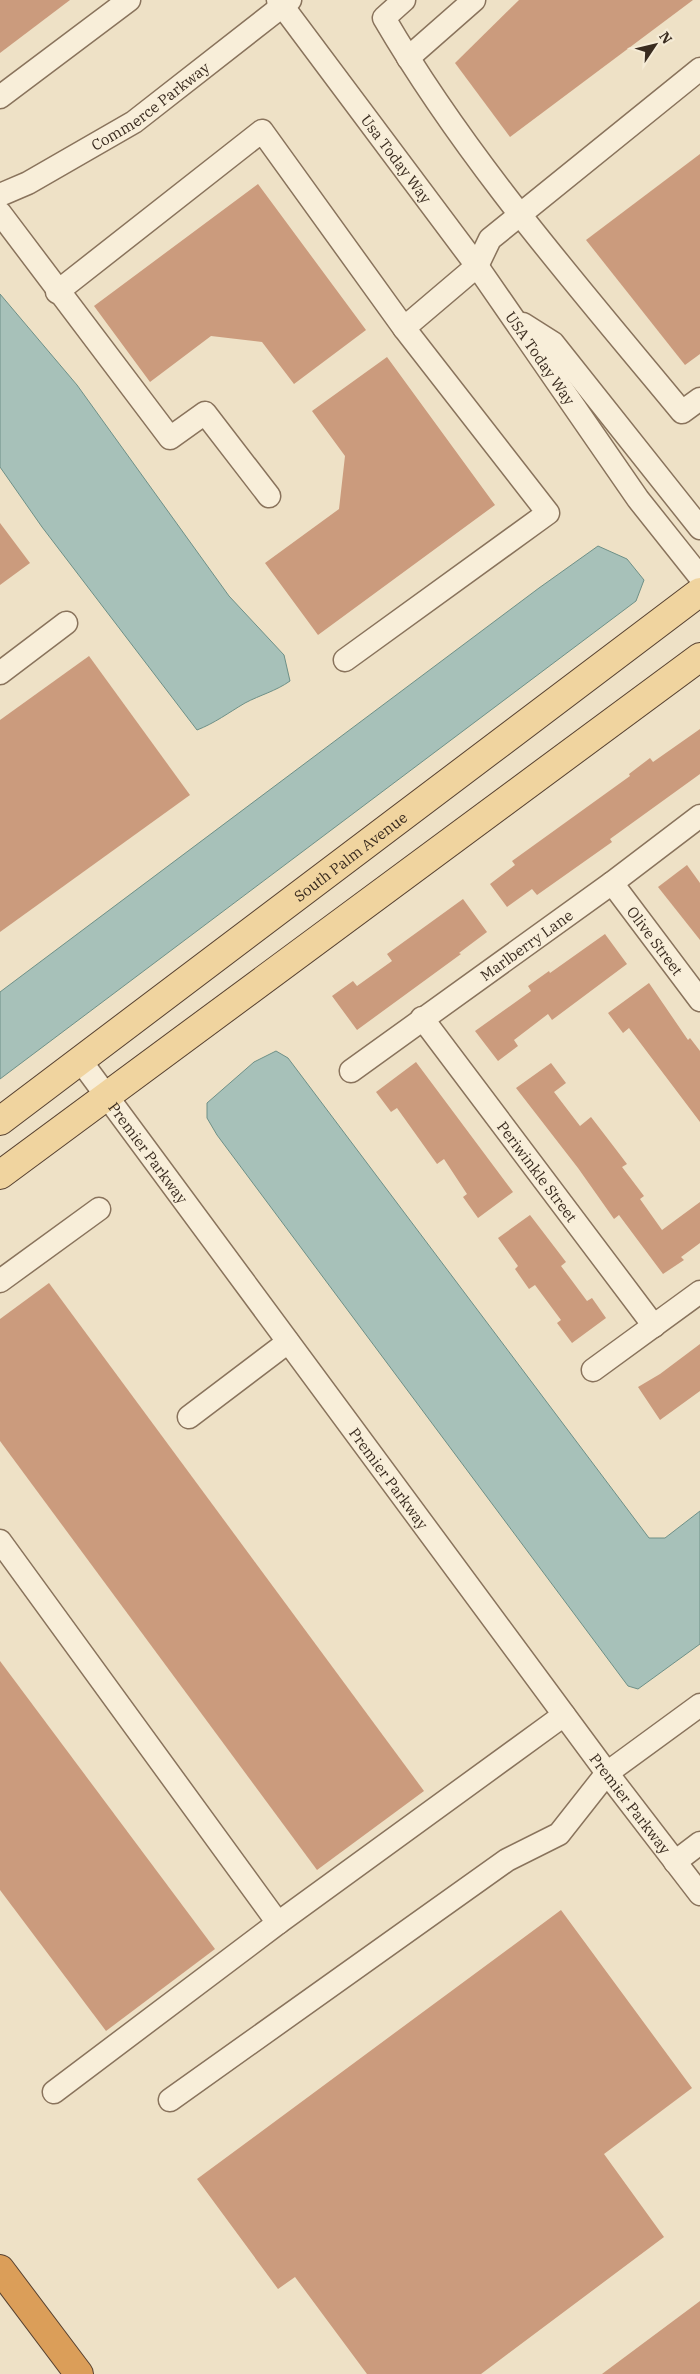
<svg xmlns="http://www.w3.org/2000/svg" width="700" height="2374" viewBox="0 0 700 2374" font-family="'IBM Plex Serif',serif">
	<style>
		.water { fill: #a7c1b9; stroke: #6e9087 }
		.building { fill: #cb9b7d }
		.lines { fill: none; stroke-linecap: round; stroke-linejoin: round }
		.minor-casing { stroke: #89735c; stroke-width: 25 }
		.major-casing { stroke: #574130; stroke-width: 30 }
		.highway-casing { stroke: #574130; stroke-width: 30 }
		.minor { stroke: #f8eed9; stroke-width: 22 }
		.major { stroke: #f0d49f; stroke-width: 28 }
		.highway { stroke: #db9e59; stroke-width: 28 }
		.labels { text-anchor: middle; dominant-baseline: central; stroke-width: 4; stroke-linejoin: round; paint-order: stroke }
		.street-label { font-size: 15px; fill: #392b1f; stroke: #f5ebd6 }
	</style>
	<rect width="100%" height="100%" fill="#eee1c6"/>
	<g class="water">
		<path d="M0 294 77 385 229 596 284 655 290 681C276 691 260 695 245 703 228 713 215 723 197 730L42 527 0 467Z"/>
		<polygon points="598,546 627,559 644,580 636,601 0,1079 0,992 539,588"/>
		<polygon points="276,1051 288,1058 649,1538 665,1538 700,1511 700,1644 638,1689 628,1686 217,1135 207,1118 207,1103 254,1062"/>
	</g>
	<g class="building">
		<polygon points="0,0 70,0 0,53"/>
		<polygon points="519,0 693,0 510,137 455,63"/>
		<polygon points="700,154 700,354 685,365 586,240"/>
		<polygon points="258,184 366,330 294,384 262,342 211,336 150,382 94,306"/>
		<polygon points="387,357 495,505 318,635 265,563 339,509 345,456 312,411"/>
		<polygon points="0,523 30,563 0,585"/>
		<polygon points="89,656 190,795 0,932 0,720"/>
		<polygon points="700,729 700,774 610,839 612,842 537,895 532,889 507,907 490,884 515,865 512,861 630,776 629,774 650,758 653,762"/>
		<polygon points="687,865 700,883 700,940 658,887"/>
		<polygon points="463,899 487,932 459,953 461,954 357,1030 332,996 353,981 357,986 392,961 387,954"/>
		<polygon points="605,934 627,964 552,1020 548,1014 514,1040 518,1046 498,1061 475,1031 531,991 528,986 549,971 550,973"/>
		<polygon points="649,983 688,1040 690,1038 700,1051 700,1122 629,1028 623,1033 608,1013"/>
		<polygon points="416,1062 513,1192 478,1218 463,1197 467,1194 444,1159 437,1164 397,1108 391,1112 376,1092"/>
		<polygon points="551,1063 566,1083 554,1092 580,1126 591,1117 611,1143 627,1164 622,1167 644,1196 640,1199 662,1230 700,1202 700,1243 681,1257 684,1260 663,1274 619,1215 614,1219 578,1168 516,1088"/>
		<polygon points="530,1215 566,1262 561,1266 587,1301 592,1298 606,1318 572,1343 557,1323 561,1320 535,1285 529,1289 515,1269 518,1266 498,1238"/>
		<polygon points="49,1283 424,1791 317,1870 0,1441 0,1319"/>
		<polygon points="700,1344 700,1391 660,1420 638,1387 660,1374"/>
		<polygon points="0,1661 215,1949 106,2031 0,1890"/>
		<polygon points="561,1910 692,2088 604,2154 664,2237 481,2374 367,2374 295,2277 278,2289 197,2179"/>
		<polygon points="700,2301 700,2374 602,2374"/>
	</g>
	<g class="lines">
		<g class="minor-casing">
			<g id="minor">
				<path id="s1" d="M278 0 477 266 638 499 700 577"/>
				<path d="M404 0 384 18C467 160 577 285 682 412L700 399"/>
				<polyline points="408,58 474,0"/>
				<polyline points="0,97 129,0"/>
				<path id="s2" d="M0 195 28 183 134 122 290 0"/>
				<polyline points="0,213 170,438 205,413 269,496"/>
				<polyline points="57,292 262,131 404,328"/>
				<polyline points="523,324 553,343 700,528"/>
				<polyline points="345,660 548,513 404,328 477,266 490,239 700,69"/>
				<polyline points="0,673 66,623"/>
				<path id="s3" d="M612 883 700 1000"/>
				<path id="s4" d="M422 1018 654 1326"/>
				<path id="s5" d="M80 1060 607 1773 700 1894"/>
				<path id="s6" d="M351 1071 612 883 700 816"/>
				<polyline points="0,1281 99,1209"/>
				<polyline points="593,1370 700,1292"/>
				<polyline points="189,1417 288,1342"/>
				<polyline points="0,1541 278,1923"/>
				<polyline points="675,1862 700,1843"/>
				<polyline points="54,2092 278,1923 564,1715"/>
				<polyline points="170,2100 507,1860 559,1834 607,1773 700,1705"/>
			</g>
		</g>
		<g class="major-casing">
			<g id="major">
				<path id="s7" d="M0 1121 700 592"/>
				<polyline points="0,1175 700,657"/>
			</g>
		</g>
		<g class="highway-casing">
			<polyline id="highway" points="0,2269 79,2374"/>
		</g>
		<use href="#minor" class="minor"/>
		<use href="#major" class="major"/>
		<use href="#highway" class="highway"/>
	</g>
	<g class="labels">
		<g class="street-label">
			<text stroke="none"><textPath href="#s2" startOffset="175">Commerce Parkway</textPath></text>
			<text stroke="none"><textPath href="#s1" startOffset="198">Usa Today Way</textPath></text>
			<text stroke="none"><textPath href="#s1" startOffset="444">USA Today Way</textPath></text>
			<text stroke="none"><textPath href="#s7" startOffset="439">South Palm Avenue</textPath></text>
			<text stroke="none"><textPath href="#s3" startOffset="72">Olive Street</textPath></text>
			<text stroke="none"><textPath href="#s6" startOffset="216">Marlberry Lane</textPath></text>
			<text stroke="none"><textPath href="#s5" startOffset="115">Premier Parkway</textPath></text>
			<text stroke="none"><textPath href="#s4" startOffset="192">Periwinkle Street</textPath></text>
			<text stroke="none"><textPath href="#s5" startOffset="520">Premier Parkway</textPath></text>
			<text stroke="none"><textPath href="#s5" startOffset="925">Premier Parkway</textPath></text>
		</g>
	</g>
	<g transform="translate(655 45) rotate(55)" stroke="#f5ebd6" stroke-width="4" paint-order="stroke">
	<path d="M0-4L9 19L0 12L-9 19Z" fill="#392b1f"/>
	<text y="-8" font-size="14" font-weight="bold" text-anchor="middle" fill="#392b1f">N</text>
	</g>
</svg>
